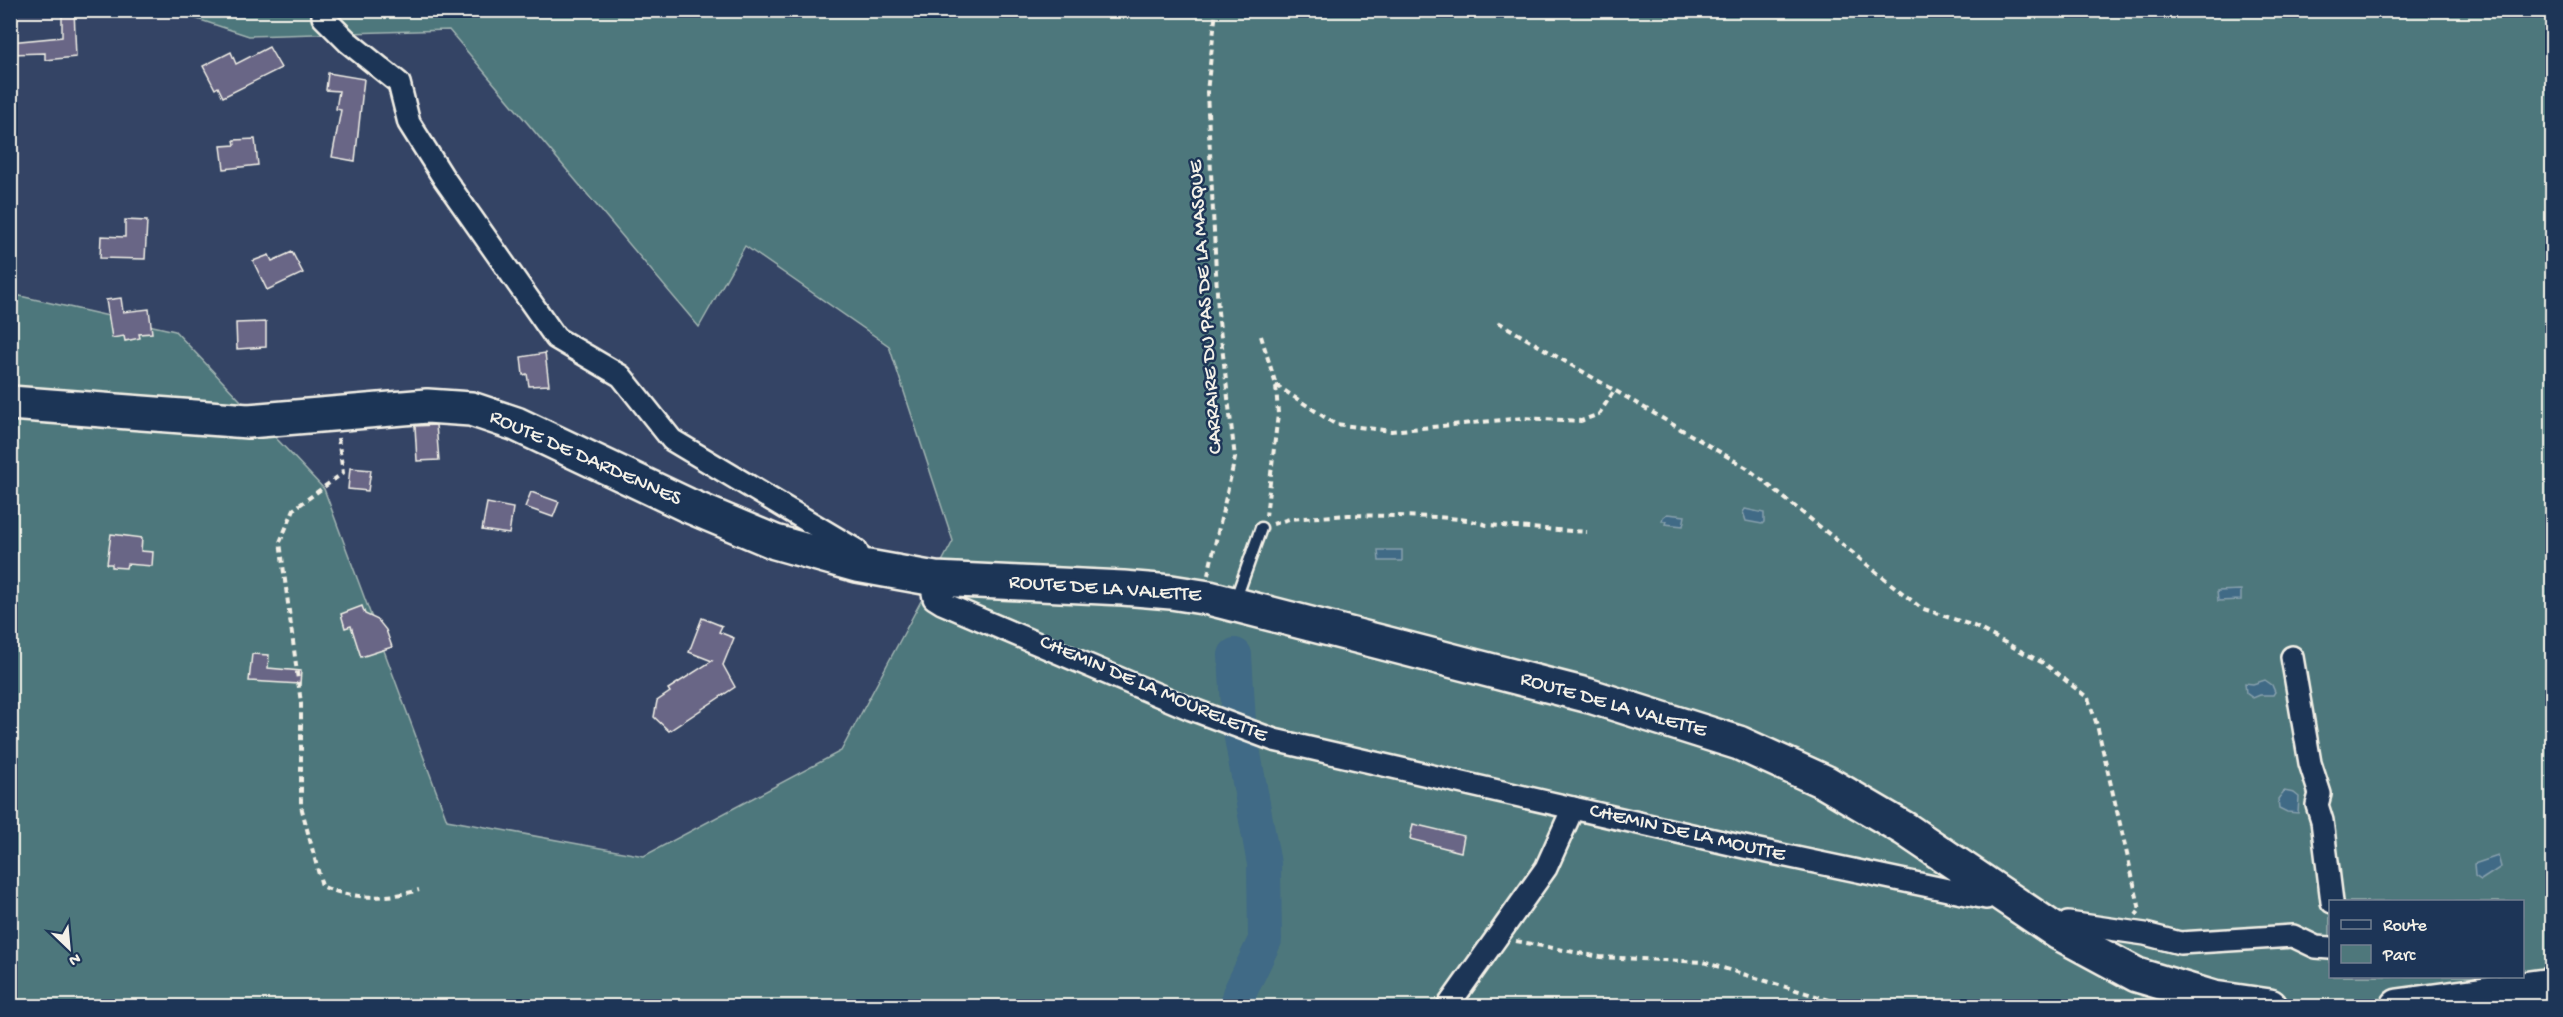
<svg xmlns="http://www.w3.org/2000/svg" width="2563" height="1017" viewBox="0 0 2563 1017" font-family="'Gochi Hand',sans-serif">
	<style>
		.green { fill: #4e777b; stroke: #a1b4b2; stroke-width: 1.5; fill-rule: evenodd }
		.water { fill: #3f6a86; stroke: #87a0ad; stroke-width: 1.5 }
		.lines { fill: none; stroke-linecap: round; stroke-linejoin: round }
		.river { stroke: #3f6a86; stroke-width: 34 }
		.building { fill: #696686; stroke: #f4f1e8; stroke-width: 1.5 }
		.service-casing { stroke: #f4f1e8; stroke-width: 15 }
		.minor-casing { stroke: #f4f1e8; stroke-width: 26 }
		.primary-casing { stroke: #f4f1e8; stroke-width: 38 }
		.path { stroke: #f4f1e8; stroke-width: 4; stroke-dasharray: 6 4.5; stroke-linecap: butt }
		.service { stroke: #1d3557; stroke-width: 10 }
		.minor { stroke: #1d3557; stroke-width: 21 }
		.primary { stroke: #1d3557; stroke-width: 33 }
		.labels { text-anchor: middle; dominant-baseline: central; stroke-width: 5; stroke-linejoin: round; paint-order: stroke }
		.street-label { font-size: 21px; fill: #f4f1e8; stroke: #1d3557 }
	</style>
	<rect width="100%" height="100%" fill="#344465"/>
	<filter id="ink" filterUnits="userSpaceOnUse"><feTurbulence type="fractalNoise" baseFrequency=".0167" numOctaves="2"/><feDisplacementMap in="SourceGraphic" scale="12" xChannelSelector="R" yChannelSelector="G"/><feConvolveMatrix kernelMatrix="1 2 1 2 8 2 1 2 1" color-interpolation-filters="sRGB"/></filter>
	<g filter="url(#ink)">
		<path class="green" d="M173 11H2552V1006H11V294L175 331 324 489 447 820 644 856 841 751 953 541 889 346 745 246 699 327 449 30 249 36ZM2330 902H2522V976H2330Z"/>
		<g class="water">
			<polygon points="1745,509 1764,513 1764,522 1762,524 1746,521 1743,512"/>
			<polygon points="1667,514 1685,516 1683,526 1665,524 1666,521 1662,521 1663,517"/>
			<polygon points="1378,550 1402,550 1402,561 1379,561"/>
			<polygon points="2241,590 2241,600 2218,601 2217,591"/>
			<polygon points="2265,680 2272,685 2275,692 2273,695 2260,695 2253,698 2246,693 2245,683 2253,684"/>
			<polygon points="2284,791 2294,793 2299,797 2298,813 2287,812 2279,808 2278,799"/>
			<polygon points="2498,856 2501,867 2481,880 2475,876 2474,864"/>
		</g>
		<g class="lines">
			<g class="river">
				<polyline points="1235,655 1239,723"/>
				<polyline points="1236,1006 1239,994 1265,940 1264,864 1240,732"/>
			</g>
		</g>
		<g class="building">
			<polygon points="62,10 74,10 76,57 45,60 45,53 10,54 10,42 62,37"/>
			<polygon points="269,47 281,68 223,97 218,87 215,89 203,66 231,52 236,64"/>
			<polygon points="328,73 364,79 355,161 332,157 341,110 336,109 339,91 326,90"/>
			<polygon points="255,139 258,165 224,169 221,146 235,145 234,140"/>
			<polygon points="125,220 147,221 145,259 100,258 101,236 125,237"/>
			<polygon points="292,252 303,273 267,290 253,261 269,255 272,261"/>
			<polygon points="121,298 123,312 149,309 152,333 139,334 140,338 125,341 124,336 112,338 106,300"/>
			<polygon points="266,322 266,347 237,349 236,323"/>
			<polygon points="545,353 549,385 529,386 527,374 523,375 521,357"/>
			<polygon points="436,425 439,460 417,461 415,426"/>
			<polygon points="350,468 371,470 368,491 348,489"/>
			<polygon points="531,492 559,502 553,517 525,507"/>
			<polygon points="487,503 513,508 509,534 482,530"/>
			<polygon points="111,534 142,538 141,551 153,552 152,566 127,564 126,568 112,567 112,564 107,564"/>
			<polygon points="362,606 365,614 378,620 386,630 392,647 361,657 351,626 345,628 341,614"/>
			<polygon points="702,618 722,626 719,632 734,638 723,665 735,687 669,731 654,717 657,701 670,692 668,689 712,661 689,652"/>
			<polygon points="252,654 269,655 268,668 301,671 300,684 249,681"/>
			<polygon points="1413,824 1464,836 1461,852 1410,839"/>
		</g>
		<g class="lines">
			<g class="service-casing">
				<polyline id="service" points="1235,601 1261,528"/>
			</g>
			<g class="minor-casing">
				<g id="minor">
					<polyline points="323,10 323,17 348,42 399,83 409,123 443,177 556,338 621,376 672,440 856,550 859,556 857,565"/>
					<polyline points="935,579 932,588 934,598 942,603 1191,709 1274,740 1744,847 1986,898 1994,890"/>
					<polyline points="2292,657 2310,763 2320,794 2317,805 2322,821 2332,902"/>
					<polyline points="2059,933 2068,923 2145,934 2180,943 2293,936 2316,947 2330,948"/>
					<polyline points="1448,1006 1546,868 1573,808"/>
				</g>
			</g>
			<g class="primary-casing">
				<g id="primary">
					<polyline points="10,403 248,421 427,406 471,409 516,424 687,505 775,542 857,565 935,579 1123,588 1171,592 1209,598 1590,696 1739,743 1825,782 1905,829 2059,933 2137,975 2214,998 2270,1006"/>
					<polyline points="2398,1006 2552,985"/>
				</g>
			</g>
			<g class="path">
				<polyline points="1498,322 1747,468 1921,608 1974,626 2045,664 2088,698 2097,725 2140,910 2136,915"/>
				<polyline points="1261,336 1276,385 1278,414 1266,516"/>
				<polyline points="1276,385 1335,424 1391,431 1523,418 1581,421 1599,414 1614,391"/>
				<path d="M338 438 343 473 294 509 280 542 301 703V806L322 886C351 900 388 899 419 890"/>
				<polyline points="1273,524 1289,519 1349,515 1438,517 1468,520 1487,525 1587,532"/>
				<polyline points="1208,575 1235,458 1218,312 1207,92 1216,10"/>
				<polyline points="1516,941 1600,957 1703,962 1849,1006"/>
			</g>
			<use href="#service" class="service"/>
			<use href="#minor" class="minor"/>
			<use href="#primary" class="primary"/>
		</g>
	</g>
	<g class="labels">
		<g class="street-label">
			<text transform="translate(1207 307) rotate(-94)">CARRAIRE DU PAS DE LA MASQUE</text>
			<text transform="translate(585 459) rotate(24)">ROUTE DE DARDENNES</text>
			<text transform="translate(1105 590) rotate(4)">ROUTE DE LA VALETTE</text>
			<text transform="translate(1153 690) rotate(23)">CHEMIN DE LA MOURELETTE</text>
			<text transform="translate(1613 706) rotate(16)">ROUTE DE LA VALETTE</text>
			<text transform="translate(1687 834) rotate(13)">CHEMIN DE LA MOUTTE</text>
		</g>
	</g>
	<rect width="2563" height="1017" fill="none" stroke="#1d3557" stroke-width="36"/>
	<rect x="18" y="18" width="2527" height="981" fill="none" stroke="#f4f1e8" stroke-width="2" filter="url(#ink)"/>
	<rect x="2329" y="900" width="195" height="78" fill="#1d3557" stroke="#738091" stroke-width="1.5"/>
	<rect x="2341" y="920" width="30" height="9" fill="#1d3557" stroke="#738091" stroke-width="1.5"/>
	<text x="2383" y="930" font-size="18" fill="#f4f1e8">Route</text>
	<rect x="2341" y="945" width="30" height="18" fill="#4e777b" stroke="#738091" stroke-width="1.5"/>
	<text x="2383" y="960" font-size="18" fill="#f4f1e8">Parc</text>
	<g transform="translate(69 948) rotate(154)" stroke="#1d3557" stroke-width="4.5" paint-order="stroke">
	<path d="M0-4.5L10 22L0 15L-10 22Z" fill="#f4f1e8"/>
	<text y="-9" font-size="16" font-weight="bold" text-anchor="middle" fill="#f4f1e8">N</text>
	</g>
</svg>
